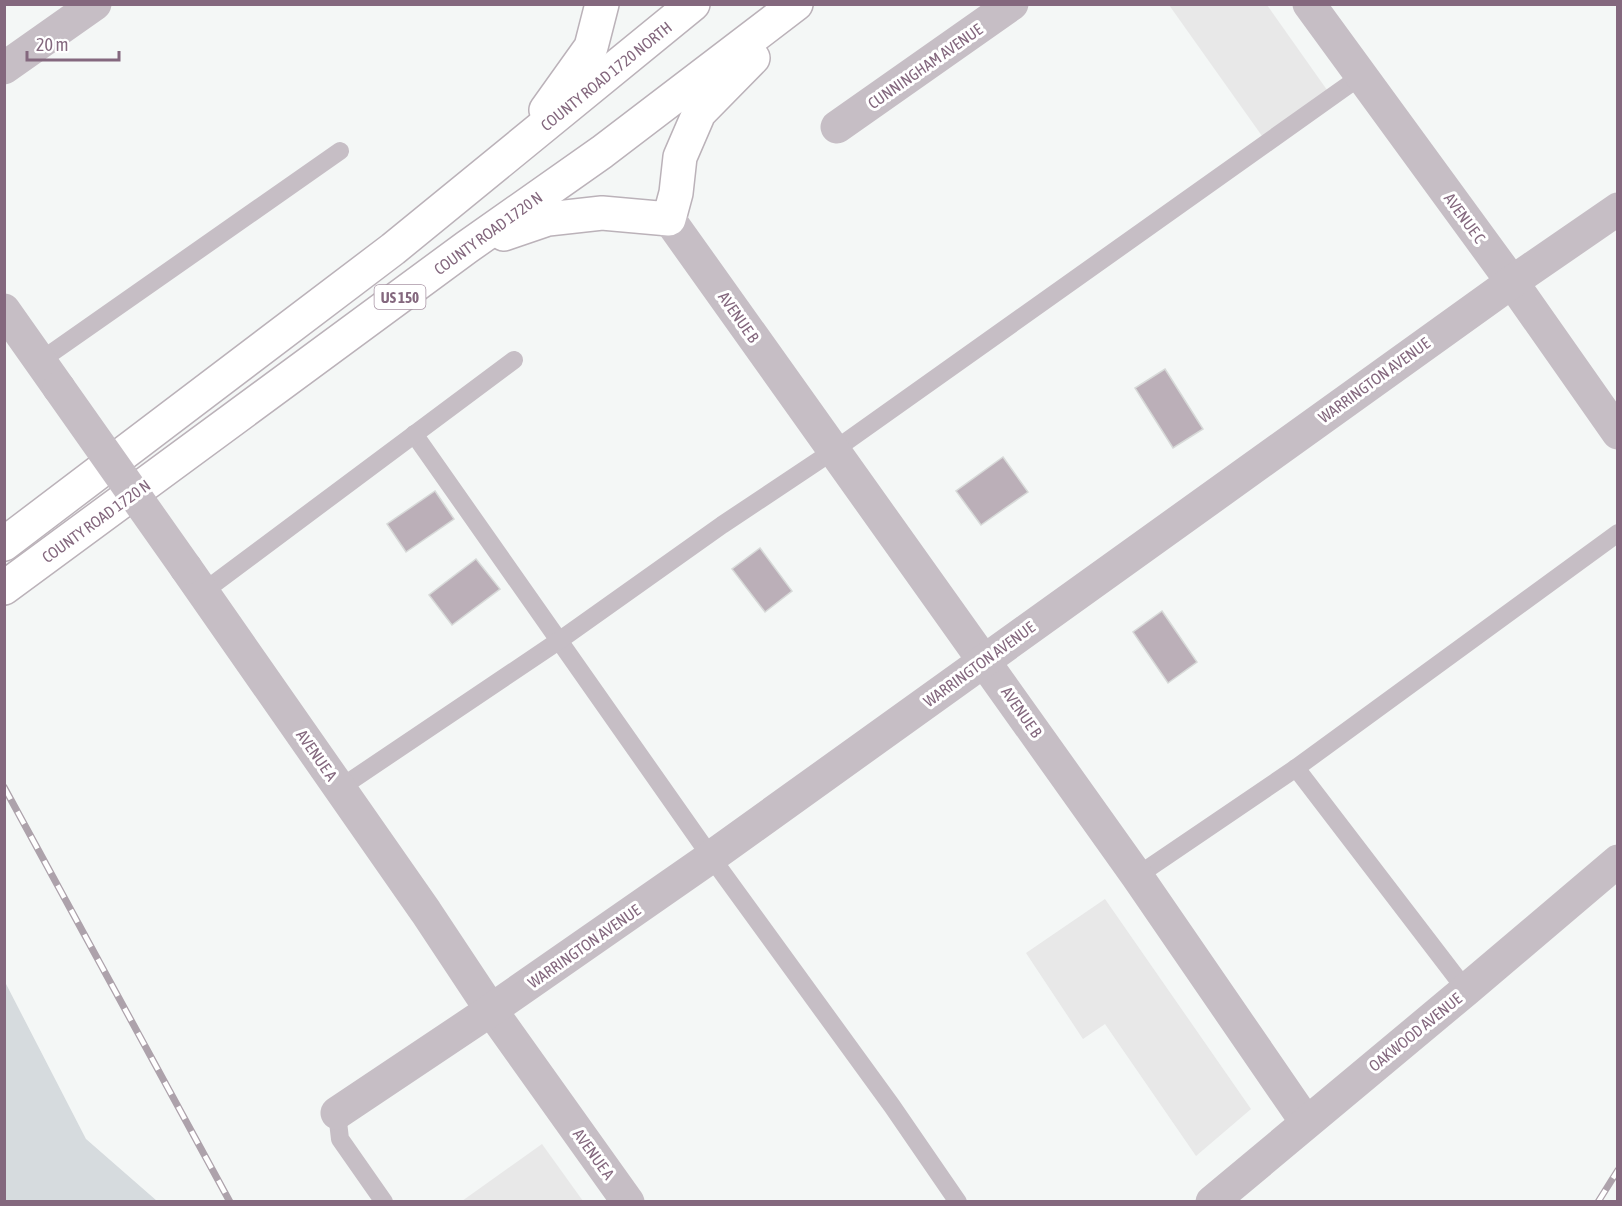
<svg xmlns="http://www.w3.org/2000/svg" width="1622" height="1206" viewBox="0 0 1622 1206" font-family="'Asap Condensed',sans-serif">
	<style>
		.built { fill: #e8e8e8 }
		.green { fill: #d6dbde }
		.building { fill: #bbafb8; stroke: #d7d9d8; stroke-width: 1.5 }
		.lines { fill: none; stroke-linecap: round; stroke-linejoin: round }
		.primary-casing { stroke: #bbb2b9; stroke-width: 36 }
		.lane { stroke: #c6bec5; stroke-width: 18 }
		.street { stroke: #c6bec5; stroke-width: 33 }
		.primary { stroke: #fff; stroke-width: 33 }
		.rail-casing { stroke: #ada2ab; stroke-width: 7 }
		.rail { stroke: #fff; stroke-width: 4.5; stroke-dasharray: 14; stroke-linecap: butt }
		.street-bridge { stroke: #c6bec5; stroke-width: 33 }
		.labels { text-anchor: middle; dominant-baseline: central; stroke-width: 6; stroke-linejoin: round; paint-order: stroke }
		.shield { fill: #fff; stroke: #a995a5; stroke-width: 1.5 }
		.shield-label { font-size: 15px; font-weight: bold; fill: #84687e }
		.street-label { font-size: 16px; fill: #84687e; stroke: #fff }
	</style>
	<rect width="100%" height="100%" fill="#f4f7f6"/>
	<g class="built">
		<polygon points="1169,5 1267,5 1332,97 1267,143"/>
		<polygon points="1105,899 1251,1109 1196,1156 1105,1024 1083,1039 1026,953"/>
		<polygon points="542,1144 583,1201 462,1201"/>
	</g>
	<polygon class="green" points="5,982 86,1139 157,1201 5,1201"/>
	<g class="building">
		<polygon points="1165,369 1203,429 1173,448 1135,388"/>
		<polygon points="1003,457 1028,492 981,525 956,491"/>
		<polygon points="435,491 454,519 406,552 387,524"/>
		<polygon points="760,548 792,591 765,612 732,569"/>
		<polygon points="476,559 500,589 452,625 429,595"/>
		<polygon points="1162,611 1197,662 1168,683 1133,632"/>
	</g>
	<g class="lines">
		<g class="primary-casing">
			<g id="primary">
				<polyline points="546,110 591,47 602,4"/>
				<polyline points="504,234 548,219 602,213 669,219 676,193 680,157 699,113 753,58"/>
				<polyline points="4,544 393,249 693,4"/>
				<polyline points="4,588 467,247 602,152 796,4"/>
			</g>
		</g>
		<g class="lane">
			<polyline points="40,361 340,151"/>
			<polyline points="414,434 711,857 892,1106 958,1202"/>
			<polyline points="203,592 514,360"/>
			<polyline points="1296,768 1466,990"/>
			<polyline points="340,788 560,640 722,525 833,451 1361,76"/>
			<polyline points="1137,876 1296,768 1618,533"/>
			<polyline points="337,1113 340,1139 384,1202"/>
		</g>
		<g class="street">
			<polyline points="1309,4 1512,282 1618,433"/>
			<polyline points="4,68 95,4"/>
			<polyline points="837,127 1012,4"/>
			<polyline points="669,219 1137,876 1306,1122"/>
			<polyline points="4,310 59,388"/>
			<polyline points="186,568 426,912 491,1010 628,1202"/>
			<polyline points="337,1113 491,1010 711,857 1512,282 1618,209"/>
			<polyline points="1212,1202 1466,990 1618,861"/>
		</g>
		<use href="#primary" class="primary"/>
		<g class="rail-casing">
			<g id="rail">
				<polyline points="4,787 230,1202"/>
				<polyline points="1598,1202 1618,1170"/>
			</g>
		</g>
		<use href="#rail" class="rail"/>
		<polyline class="street-bridge" points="59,388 186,568"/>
	</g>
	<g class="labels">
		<rect class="shield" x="374.5" y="285" width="51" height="24" rx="4.5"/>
		<g class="shield-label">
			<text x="400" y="297">US 150</text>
		</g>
		<g class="street-label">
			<text transform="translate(925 66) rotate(-35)">CUNNINGHAM AVENUE</text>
			<text transform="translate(606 76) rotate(-39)">COUNTY ROAD 1720 NORTH</text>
			<text transform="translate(1465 218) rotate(54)">AVENUE C</text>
			<text transform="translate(488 233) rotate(-36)">COUNTY ROAD 1720 N</text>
			<text transform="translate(739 317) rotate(55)">AVENUE B</text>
			<text transform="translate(1374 380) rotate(-36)">WARRINGTON AVENUE</text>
			<text transform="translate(96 521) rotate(-36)">COUNTY ROAD 1720 N</text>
			<text transform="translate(979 664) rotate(-36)">WARRINGTON AVENUE</text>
			<text transform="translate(1022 712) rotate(55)">AVENUE B</text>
			<text transform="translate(317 755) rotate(55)">AVENUE A</text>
			<text transform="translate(584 946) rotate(-35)">WARRINGTON AVENUE</text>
			<text transform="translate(1415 1032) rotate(-39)">OAKWOOD AVENUE</text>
			<text transform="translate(594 1154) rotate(54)">AVENUE A</text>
		</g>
	</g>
	<rect width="1622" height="1206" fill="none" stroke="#84687e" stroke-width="12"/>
	<path d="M27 51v9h92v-9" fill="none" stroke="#84687e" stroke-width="3"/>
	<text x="36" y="51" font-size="18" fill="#84687e" stroke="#ffffff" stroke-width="4.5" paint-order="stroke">20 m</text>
</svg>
